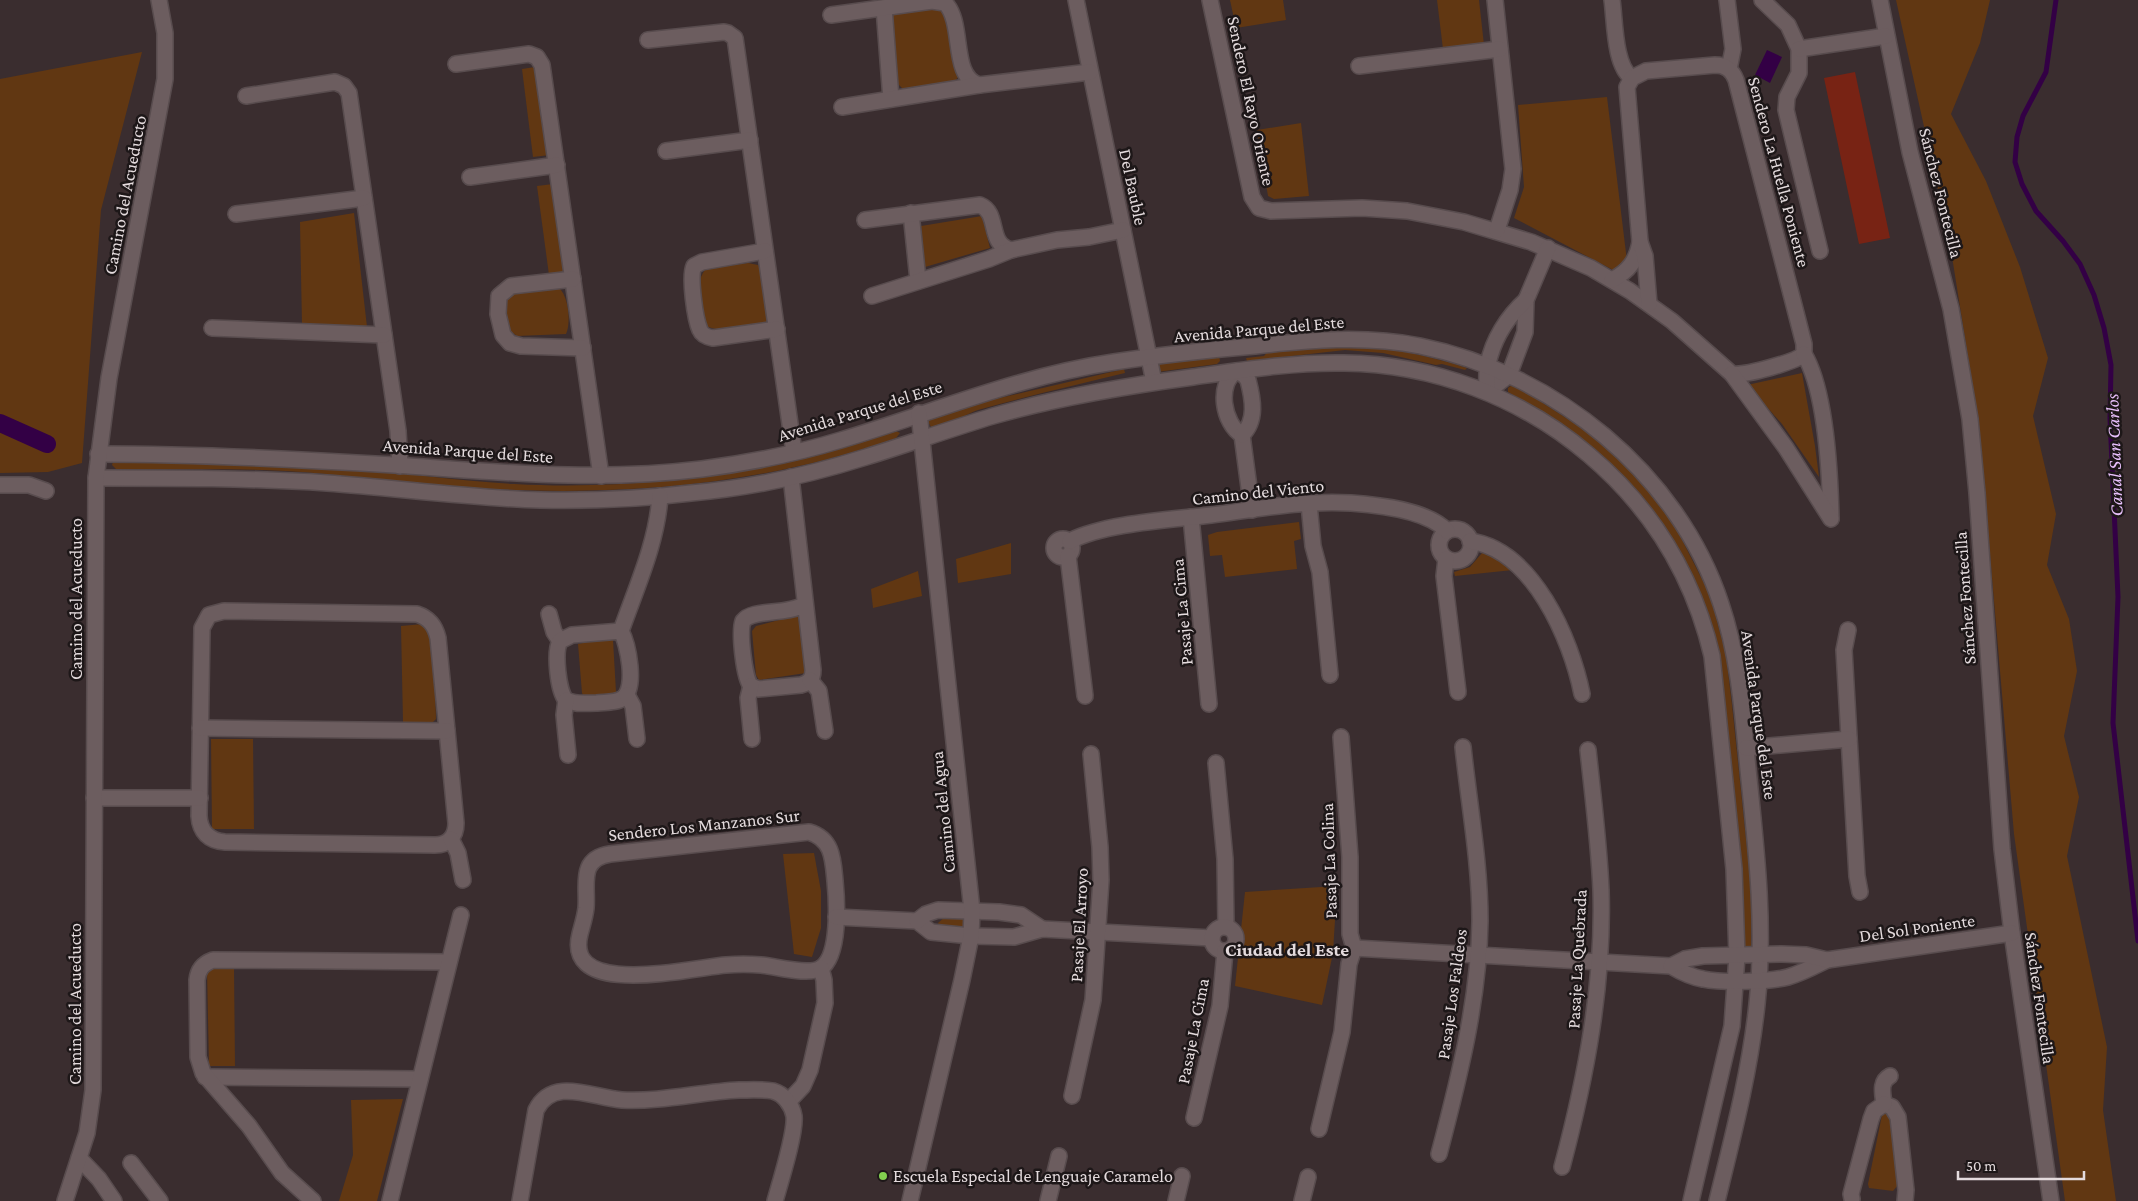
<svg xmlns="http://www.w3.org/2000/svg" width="2138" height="1201" viewBox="0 0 2138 1201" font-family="'Crimson Pro',serif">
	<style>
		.green { fill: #613712 }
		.water { fill: #330045 }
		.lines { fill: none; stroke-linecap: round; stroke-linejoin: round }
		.stream { stroke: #330045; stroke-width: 5 }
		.canal { stroke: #330045; stroke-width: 18 }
		.building { fill: #782314 }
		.minor-casing { stroke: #584c4e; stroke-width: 18 }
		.minor { stroke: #6c5d5f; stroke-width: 15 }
		.poi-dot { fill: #82d04f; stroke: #1d1718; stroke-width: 2 }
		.labels { text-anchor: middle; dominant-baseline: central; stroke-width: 5; stroke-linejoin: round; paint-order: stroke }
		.street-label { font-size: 18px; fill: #e4dbdd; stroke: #1d1718 }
		.poi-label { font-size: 18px; fill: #e4dbdd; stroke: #1d1718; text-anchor: start }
		.water-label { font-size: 19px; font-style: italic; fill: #e7bffa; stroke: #1d1718 }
		.neighbourhood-label { font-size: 19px; font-weight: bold; fill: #e4dbdd; stroke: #1d1718 }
	</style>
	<rect width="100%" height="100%" fill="#3a2d2f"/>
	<g class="green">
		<polygon points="1230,0 1283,0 1286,20 1236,28"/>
		<polygon points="1437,0 1479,0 1484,45 1443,49"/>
		<polygon points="1896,0 1990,0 1980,43 1951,114 1986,181 2020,267 2048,358 2033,416 2056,514 2047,565 2069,619 2077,671 2064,736 2079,797 2067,856 2107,1047 2103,1110 2116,1201 2065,1201 2014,834 1979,426 1950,244"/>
		<polygon points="936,7 946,12 960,75 954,82 904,90 897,83 891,19 895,13"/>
		<polygon points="142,52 101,210 82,463 48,472 0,473 0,79"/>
		<polygon points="535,67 550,155 533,157 522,69"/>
		<polygon points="1607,97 1627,261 1615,271 1514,218 1524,187 1518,105"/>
		<polygon points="1301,123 1309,196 1274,199 1268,196 1257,130"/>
		<polygon points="553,184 565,273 549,275 537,186"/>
		<polygon points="354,213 367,327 302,325 300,222"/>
		<polygon points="982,216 990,248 925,267 921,226"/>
		<path d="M748 263 758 265 762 273 768 315 766 322C754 329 721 332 708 327 700 312 693 282 706 269Z"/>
		<path d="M559 288C569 297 571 323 566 334L517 336 505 327 506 293Z"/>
		<path d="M1345 344C1387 347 1427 355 1467 368L1465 370 1442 364 1436 365 1383 353 1345 350 1247 361 1246 358 1264 356 1268 351Z"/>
		<polygon points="1219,356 1220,361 1217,364 1157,372 1157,363"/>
		<path d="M1124 369 1125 373C1076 385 1027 396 978 410 966 414 942 429 931 427L927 420 965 406Z"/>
		<polygon points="1802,373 1815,446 1819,477 1782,424 1747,385"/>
		<polygon points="1513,384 1588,432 1606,446 1640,479 1674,524 1710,595 1726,655 1732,705 1751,887 1751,951 1744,954 1741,887 1720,658 1706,611 1693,577 1663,527 1584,443 1549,417 1508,392 1508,388"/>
		<path d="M894 430 900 433 896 438C750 490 597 498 444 486 391 482 339 474 286 471 230 468 173 470 116 469L112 465 113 462 116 461C193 462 269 464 345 469 401 472 457 481 514 484 640 491 776 473 894 430Z"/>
		<polygon points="1299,522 1301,539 1294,541 1297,569 1225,577 1222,555 1210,556 1208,535 1217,532"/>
		<polygon points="1011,543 1011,574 958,583 956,559"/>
		<polygon points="1490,552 1513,570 1455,576 1454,572 1470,567 1482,553"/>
		<polygon points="918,571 922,596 873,608 871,589"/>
		<polygon points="798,615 806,673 759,680 756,675 752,631 756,626"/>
		<polygon points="423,624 433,631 436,719 432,723 403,722 401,626"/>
		<polygon points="603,639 613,640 616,692 613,697 584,697 582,693 578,644"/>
		<polygon points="211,739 253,739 254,829 212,829"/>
		<polygon points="814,853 821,891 821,928 812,957 794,954 783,854"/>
		<polygon points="1337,886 1333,953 1322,1005 1235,986 1245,892"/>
		<polygon points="946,916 963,916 963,929 940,927 938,923"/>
		<polygon points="234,968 235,1066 209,1066 207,969"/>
		<polygon points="403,1099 377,1201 339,1201 353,1155 351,1100"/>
		<polygon points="1883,1110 1889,1114 1898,1185 1893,1191 1869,1188 1868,1184"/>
	</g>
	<polygon class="water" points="1767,50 1782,57 1770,83 1755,75"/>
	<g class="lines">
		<polyline class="stream" points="2056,0 2046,72 2023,116 2017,137 2015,162 2022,184 2036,211 2063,241 2080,264 2094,295 2104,328 2111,365 2110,418 2118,597 2113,723 2138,941"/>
		<polyline class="canal" points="0,423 47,444"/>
	</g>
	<polygon class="building" points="1855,72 1890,238 1859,244 1824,78"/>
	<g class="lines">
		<g class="minor-casing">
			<g id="minor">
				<polyline points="1076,0 1154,382"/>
				<path d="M1210 0 1252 197 1259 208 1271 211 1362 208 1407 211 1464 222 1531 242 1591 268 1630 291 1672 321 1732 374C1744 376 1796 362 1804 354"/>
				<polyline points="1495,0 1513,169 1510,190 1497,230"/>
				<path d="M1612 0C1615 20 1614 66 1632 78"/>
				<polyline points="1727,0 1733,49 1729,69"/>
				<polyline points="1762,0 1788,25 1799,49 1799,73 1787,97 1786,110 1820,251"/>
				<polyline points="1880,0 1910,152 1951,309 1970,419 1977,493 2002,849 2012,933 2051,1201"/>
				<polyline points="884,8 891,99"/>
				<path d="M831 15 932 1 945 3C965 23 950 76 979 85"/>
				<polyline points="648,40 724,32 728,33 735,38 794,452"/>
				<polyline points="1799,49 1886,36"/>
				<polyline points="456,64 529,54 537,57 542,65 601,476"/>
				<polyline points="1359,66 1500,49"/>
				<polyline points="246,96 335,82 344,86 349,93 398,431 400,466"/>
				<polyline points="842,107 979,85 1090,72"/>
				<polyline points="666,151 750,140"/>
				<polyline points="470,177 557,165"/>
				<polyline points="911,213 918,280"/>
				<polyline points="236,214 364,198"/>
				<path d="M865 220 980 205C1000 213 987 244 1011 250"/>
				<path d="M765 251 702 262 694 266C689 276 695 319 700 330 702 335 707 337 713 338L777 329"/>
				<polyline points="573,279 511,286 499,296 498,314 503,335 510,343 521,346 583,348"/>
				<path d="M1612 280C1629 271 1637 260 1640 242"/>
				<polyline points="872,296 989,259 1011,250 1057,240 1089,237 1123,230"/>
				<path d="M1649 304 1645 256 1640 242 1627 87 1632 78 1646 71 1715 65C1726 65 1732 70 1736 80L1804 344V354"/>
				<polyline points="212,328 384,335"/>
				<path d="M1804 354C1826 391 1830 474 1831 518"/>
				<path d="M1237 371C1216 383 1223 424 1242 435L1252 510"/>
				<path d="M1237 371 1245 376 1248 380C1253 399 1257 421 1242 435"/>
				<polyline points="1732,374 1786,448 1831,519"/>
				<polyline points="1487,392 1509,375 1525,332 1526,300 1548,248"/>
				<path d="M1487 392C1487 383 1486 373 1488 364 1493 340 1507 317 1526 300"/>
				<path d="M98 454C197 454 296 459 394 465 500 472 596 482 702 469 748 463 795 454 841 440 932 413 1019 376 1114 362 1160 355 1208 350 1255 346 1310 340 1365 335 1420 346 1554 373 1678 473 1721 604 1740 660 1743 721 1749 779 1757 855 1765 928 1757 1004 1750 1071 1733 1136 1717 1201"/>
				<path d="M791 477 813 670C813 679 809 683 801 685L758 689 751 686C744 678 739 632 743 621 753 608 786 616 805 604"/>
				<path d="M96 478C173 478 250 478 327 483 398 488 469 498 540 500 591 501 641 499 691 493 750 488 809 475 866 457 908 444 950 429 993 416 1058 397 1126 386 1193 377 1243 370 1294 362 1344 363 1433 364 1521 397 1589 455 1653 509 1693 575 1712 656L1734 869 1737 956 1732 1026 1691 1201"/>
				<polyline points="0,485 29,485 46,491"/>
				<polyline points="1309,504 1313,546 1320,572 1330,675"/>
				<polyline points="1191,517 1209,704"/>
				<circle cx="1455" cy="545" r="16"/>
				<circle cx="1063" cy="548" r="9"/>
				<path d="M1070 541C1106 523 1170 520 1211 515 1257 509 1304 500 1351 503 1379 505 1427 510 1447 531"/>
				<path d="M1470 541C1533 550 1571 639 1582 694"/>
				<polyline points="1068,556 1085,696"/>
				<polyline points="1446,559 1444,576 1458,692"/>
				<path d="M224 611 417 614C429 618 435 625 438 638L456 823C456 837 448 845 435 845L225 842C209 841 200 832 199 816L202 628 209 615Z"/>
				<polyline points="549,614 554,632 560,641"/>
				<polyline points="1848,630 1844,650 1857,876 1860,892"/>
				<path d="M621 631 572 635 560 641C554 652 558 691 566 700 576 705 586 703 597 703 605 702 617 703 623 698 637 688 628 644 621 631 636 588 657 543 660 496"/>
				<polyline points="810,680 819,691 825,731"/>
				<polyline points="751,686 748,698 752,739"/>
				<polyline points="627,695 633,706 637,739"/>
				<polyline points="566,700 564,715 568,755"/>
				<polyline points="200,728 447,731"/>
				<polyline points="1746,748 1849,739"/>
				<polyline points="1216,763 1225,859 1226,927"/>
				<polyline points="94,798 200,798"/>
				<path d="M809 832C833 839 833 860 835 881 837 901 840 956 821 968 808 976 775 966 761 965 749 964 738 964 726 965 695 967 563 1000 580 934 582 926 585 917 586 908 588 885 578 859 610 854Z"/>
				<polyline points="451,839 458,853 463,880"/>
				<polyline points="836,917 917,921 931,932 971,936 1014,937 1042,929 1212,938"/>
				<polyline points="917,921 926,914 938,910 999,912 1021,915 1042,929"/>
				<circle cx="1224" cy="939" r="12"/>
				<path d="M1354 948 1671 966C1681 972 1691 977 1703 979 1722 983 1769 982 1788 977 1802 973 1815 966 1827 960L2012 933"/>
				<polyline points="1671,966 1685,959 1703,956 1782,954 1806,955 1827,960"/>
				<polyline points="205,1077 420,1079"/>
				<polyline points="1072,1096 1093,1000 1101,880 1100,847 1091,754"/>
				<polyline points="788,1102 803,1086 810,1070 825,1003 824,980 821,968"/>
				<polyline points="1884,1104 1892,1107 1898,1117 1906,1190 1905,1201"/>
				<path d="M1884 1104C1883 1094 1879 1082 1890 1076"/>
				<polyline points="1194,1118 1220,1006 1225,951"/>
				<polyline points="1319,1129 1342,1032 1349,964 1354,948 1350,934 1350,857 1341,737"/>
				<path d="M1439 1154C1459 1078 1479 1000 1480 921 1480 863 1469 804 1463 747"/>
				<polyline points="79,1158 99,1179 114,1201"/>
				<polyline points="131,1163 160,1201"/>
				<path d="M1562 1167C1586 1077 1604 984 1601 890 1599 843 1593 797 1588 750"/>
				<polyline points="1852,1199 1851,1194 1871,1119 1874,1111 1884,1104"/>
				<polyline points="65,1201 87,1133 93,1090 96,478 109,378 165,79 165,33 159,0"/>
				<path d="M313 1201 282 1173 249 1126 203 1073 198 1057 197 980C198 970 202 964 213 960L449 962"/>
				<polyline points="390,1201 461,915"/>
				<path d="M520 1201 536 1110C553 1076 593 1098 622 1100 661 1102 700 1092 739 1090 749 1090 762 1089 773 1091 784 1094 792 1105 794 1116 796 1132 780 1183 775 1201"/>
				<polyline points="910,1201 962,980 971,936 972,911 919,413"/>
				<polyline points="1048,1201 1059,1156"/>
				<polyline points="1176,1201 1182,1176"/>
				<polyline points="1302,1201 1308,1177"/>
			</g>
		</g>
		<use href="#minor" class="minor"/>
	</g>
	<circle class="poi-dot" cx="883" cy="1176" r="5"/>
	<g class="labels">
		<g class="street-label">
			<text transform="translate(1251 101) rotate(78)">Sendero El Rayo Oriente</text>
			<text transform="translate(1779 172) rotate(75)">Sendero La Huella Poniente</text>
			<text transform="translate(1133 187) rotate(78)">Del Bauble</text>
			<text transform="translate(1941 193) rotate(76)">Sánchez Fontecilla</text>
			<text transform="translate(125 195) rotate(-79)">Camino del Acueducto</text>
			<text transform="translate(1259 329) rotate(-5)">Avenida Parque del Este</text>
			<text transform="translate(860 411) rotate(-17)">Avenida Parque del Este</text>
			<text transform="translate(468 451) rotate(4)">Avenida Parque del Este</text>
			<text transform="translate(1258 492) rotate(-6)">Camino del Viento</text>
			<text transform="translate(1965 598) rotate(-94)">Sánchez Fontecilla</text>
			<text transform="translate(76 599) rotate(-90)">Camino del Acueducto</text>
			<text transform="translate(1182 612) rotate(-95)">Pasaje La Cima</text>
			<text transform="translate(1759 715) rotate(82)">Avenida Parque del Este</text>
			<text transform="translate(943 812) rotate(-96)">Camino del Agua</text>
			<text transform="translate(704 825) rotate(-6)">Sendero Los Manzanos Sur</text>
			<text transform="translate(1329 861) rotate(-92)">Pasaje La Colina</text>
			<text transform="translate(1079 925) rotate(-87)">Pasaje El Arroyo</text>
			<text transform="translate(1917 928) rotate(-8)">Del Sol Poniente</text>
			<text transform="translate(1577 959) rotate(-87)">Pasaje La Quebrada</text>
			<text transform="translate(1452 994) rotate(-82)">Pasaje Los Faldeos</text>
			<text transform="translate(2040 998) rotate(82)">Sánchez Fontecilla</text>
			<text transform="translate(75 1004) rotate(-90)">Camino del Acueducto</text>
			<text transform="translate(1193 1031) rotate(-79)">Pasaje La Cima</text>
		</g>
		<g class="poi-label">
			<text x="893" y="1176">Escuela Especial de Lenguaje Caramelo</text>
		</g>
		<g class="water-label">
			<text transform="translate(2114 455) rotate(-92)">Canal San Carlos</text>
		</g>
		<g class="neighbourhood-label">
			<text x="1287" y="949">Ciudad del Este</text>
		</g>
	</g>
	<path d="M1958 1171v8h126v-8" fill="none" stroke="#e4dbdd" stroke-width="2.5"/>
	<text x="1966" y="1171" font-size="15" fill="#e4dbdd" stroke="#1d1718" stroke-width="4" paint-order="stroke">50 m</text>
</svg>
